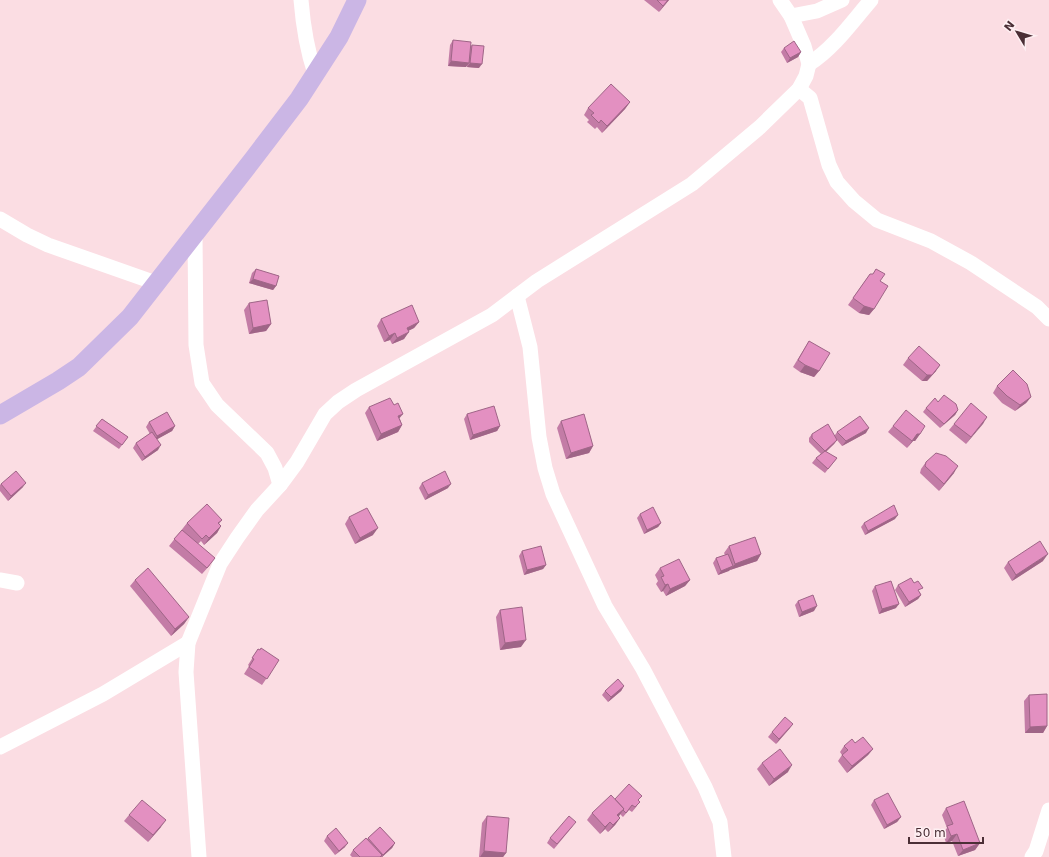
<svg xmlns="http://www.w3.org/2000/svg" width="1049" height="857" viewBox="0 0 1049 857" font-family="'DejaVu Sans',sans-serif">
	<style>
		.lines { fill: none; stroke-linecap: round; stroke-linejoin: round }
		.minor { stroke: #fff; stroke-width: 15 }
		.major { stroke: #cbb6e5; stroke-width: 19 }
		.wall { fill: #c37ca6 }
		.shaded-wall { fill: #9f6587 }
		.building { fill: #e390c1; stroke: #9f6587 }
	</style>
	<rect width="100%" height="100%" fill="#fbdde3"/>
	<g class="lines">
		<g class="minor">
			<path d="M301 0C303 25 307 50 315 74"/>
			<polyline points="791,16 817,11 842,0"/>
			<path d="M809 64C834 48 852 22 871 0"/>
			<polyline points="799,89 810,98 829,165 837,182 854,201 877,220 931,241 971,263 1037,307 1049,319"/>
			<polyline points="0,219 27,235 48,245 156,283"/>
			<polyline points="195,234 196,345 202,383 217,405 267,453 275,468 280,485"/>
			<polyline points="517,296 530,347 539,437 545,468 553,494 605,606 643,669 705,787 720,822 724,857"/>
			<polyline points="0,580 17,583"/>
			<polyline points="0,747 103,694 188,643"/>
			<polyline points="199,857 186,672 188,643 220,564 237,538 257,510 280,485 297,462 325,414 338,402 356,390 492,315 537,281 692,184 760,127 799,89 806,76 809,64 804,46 791,16 780,0"/>
			<polyline points="1032,857 1036,851 1049,810"/>
		</g>
		<polyline class="major" points="0,415 58,381 79,367 130,317 254,158 299,99 339,37 357,0"/>
	</g>
	<g class="wall">
		<polygon points="644,0 669,0 659,12"/>
		<polygon points="453,40 470,47 472,45 479,68 467,67 467,65 466,67 448,66 450,45"/>
		<polygon points="784,48 801,52 798,57 787,63 781,52"/>
		<polygon points="630,102 625,109 602,133 597,127 595,129 587,122 589,120 584,115 588,108"/>
		<polygon points="256,269 276,286 273,290 249,283 252,273"/>
		<polygon points="876,269 880,281 874,309 869,315 859,313 848,305 870,274 873,274"/>
		<polygon points="249,303 271,324 266,331 249,334 244,310"/>
		<polygon points="381,319 419,322 414,328 408,331 404,339 392,344 390,340 384,342 377,326"/>
		<polygon points="809,341 819,371 814,377 800,372 793,367"/>
		<polygon points="908,358 936,371 927,381 922,381 903,365"/>
		<polygon points="997,386 1031,397 1026,403 1015,411 1002,403 993,393"/>
		<polygon points="938,402 958,410 955,415 940,428 923,412 926,408"/>
		<polygon points="369,407 400,419 402,425 398,432 377,441 365,413"/>
		<polygon points="467,414 500,426 497,431 470,440 464,419"/>
		<polygon points="987,417 966,444 949,430 954,424"/>
		<polygon points="102,419 128,437 119,449 93,431"/>
		<polygon points="561,421 593,446 589,453 566,459 557,428"/>
		<polygon points="149,422 175,426 172,431 157,439 158,450 142,461 133,448 136,443 150,434 146,427"/>
		<polygon points="893,426 920,434 915,441 913,441 907,448 888,432"/>
		<polygon points="837,432 866,433 842,446 837,440 834,444 826,452 837,458 825,473 812,463 816,458 821,454 809,442 809,438 812,434 835,435"/>
		<polygon points="926,462 954,473 939,491 920,473 921,469"/>
		<polygon points="422,483 448,488 425,500 419,488"/>
		<polygon points="1,484 23,487 8,501 0,491 0,485"/>
		<polygon points="640,514 661,523 658,527 644,534 637,518"/>
		<polygon points="349,517 373,535 355,544 345,524"/>
		<polygon points="895,519 865,535 861,527 864,523"/>
		<polygon points="222,520 219,524 221,526 217,533 204,545 201,541 198,544 210,565 202,574 169,546 187,523"/>
		<polygon points="729,546 761,554 757,561 730,570 718,575 713,563 716,558 725,555 724,553"/>
		<polygon points="522,551 546,565 543,569 524,575 519,556"/>
		<polygon points="1043,561 1012,581 1004,568 1008,562"/>
		<polygon points="660,568 690,580 685,586 666,596 663,591 661,592 656,584 658,581 655,575"/>
		<polygon points="135,580 189,617 184,624 171,636 130,586"/>
		<polygon points="898,585 920,592 921,595 918,599 905,607 895,590"/>
		<polygon points="875,586 896,608 879,614 872,591"/>
		<polygon points="798,601 814,611 799,617 795,605"/>
		<polygon points="500,610 521,647 500,650 496,617"/>
		<polygon points="258,649 279,660 262,685 244,674 249,666 248,665"/>
		<polygon points="624,686 621,691 608,702 602,695 605,691"/>
		<polygon points="1029,695 1047,726 1043,733 1025,733 1024,701"/>
		<polygon points="790,728 776,744 768,737 772,732"/>
		<polygon points="855,743 873,749 868,755 847,773 838,761 842,755 840,752 844,746"/>
		<polygon points="762,763 788,772 769,786 757,769"/>
		<polygon points="615,799 639,800 637,806 632,812 629,810 623,817 620,814 619,816 620,818 615,825 608,832 605,829 600,834 587,820 592,813"/>
		<polygon points="874,800 901,817 897,822 884,829 871,805"/>
		<polygon points="946,808 980,843 975,850 958,856 952,841 946,843 943,833 947,828 942,815"/>
		<polygon points="129,815 161,827 148,842 124,821"/>
		<polygon points="487,816 506,853 503,857 479,857 482,823"/>
		<polygon points="573,826 554,849 547,843 550,838"/>
		<polygon points="380,827 395,843 392,848 382,857 352,857 350,855 353,850 367,839"/>
		<polygon points="327,836 345,847 335,855 324,841"/>
	</g>
	<g class="shaded-wall">
		<polygon points="668,0 669,0 659,12 663,6"/>
		<polygon points="801,52 798,57 787,63 790,58"/>
		<polygon points="451,61 469,63 466,67 448,66"/>
		<polygon points="470,63 482,64 479,68 467,67"/>
		<polygon points="630,102 625,109 602,133 607,126"/>
		<polygon points="253,279 276,286 273,290 249,283"/>
		<polygon points="864,306 874,309 869,315 859,313"/>
		<polygon points="419,322 414,328 402,334 407,328"/>
		<polygon points="271,324 266,331 249,334 253,328"/>
		<polygon points="409,332 404,339 392,344 397,338"/>
		<polygon points="395,333 390,340 384,342 389,336"/>
		<polygon points="805,365 819,371 814,377 800,372"/>
		<polygon points="940,365 936,371 927,381 922,381 927,375"/>
		<polygon points="1031,397 1026,403 1015,411 1020,405"/>
		<polygon points="958,410 955,415 940,428"/>
		<polygon points="403,414 398,420 398,416"/>
		<polygon points="987,417 983,424 966,444 971,437"/>
		<polygon points="402,425 398,432 377,441 381,434"/>
		<polygon points="175,426 172,431 154,441 157,436"/>
		<polygon points="500,426 497,431 470,440 473,435"/>
		<polygon points="869,428 866,433 842,446 846,441"/>
		<polygon points="917,434 920,434 915,441 913,441 907,448"/>
		<polygon points="837,440 834,444 822,455 825,451"/>
		<polygon points="161,445 158,450 142,461 145,457"/>
		<polygon points="593,446 589,453 566,459 571,453"/>
		<polygon points="958,466 954,473 939,491 944,484"/>
		<polygon points="26,483 23,487 8,501 11,496"/>
		<polygon points="451,484 448,488 425,500 428,495"/>
		<polygon points="898,515 895,519 865,535 868,531"/>
		<polygon points="661,523 658,527 644,534 647,530"/>
		<polygon points="221,526 217,533 204,545 209,538"/>
		<polygon points="378,528 373,535 355,544 360,538"/>
		<polygon points="761,554 757,561 730,570 735,564"/>
		<polygon points="1048,554 1043,561 1012,581 1016,575"/>
		<polygon points="546,565 543,569 524,575 527,570"/>
		<polygon points="733,566 729,571 718,575 721,571"/>
		<polygon points="690,580 685,586 666,596 670,589"/>
		<polygon points="668,584 663,591 661,592 665,585"/>
		<polygon points="921,595 918,599 905,607 909,602"/>
		<polygon points="899,604 896,608 879,614 882,609"/>
		<polygon points="817,606 814,611 799,617 802,612"/>
		<polygon points="189,617 184,624 171,636 175,629"/>
		<polygon points="526,640 521,647 500,650 505,643"/>
		<polygon points="624,686 621,691 608,702 611,697"/>
		<polygon points="793,724 790,728 776,744 779,739"/>
		<polygon points="1047,726 1043,733 1025,733 1030,727"/>
		<polygon points="873,749 868,755 847,773 852,766"/>
		<polygon points="792,765 788,772 769,786 774,779"/>
		<polygon points="624,809 619,816 613,822 617,815"/>
		<polygon points="901,817 897,822 884,829 887,825"/>
		<polygon points="620,818 615,825 608,832 613,825"/>
		<polygon points="166,820 161,827 148,842 153,835"/>
		<polygon points="610,822 605,829 600,834 605,827"/>
		<polygon points="957,834 952,841 946,843 951,836"/>
		<polygon points="348,843 345,847 335,855 339,851"/>
		<polygon points="395,843 392,848 382,857 381,857"/>
		<polygon points="980,843 975,850 958,856 963,850"/>
		<polygon points="484,851 506,853 503,857 480,857"/>
	</g>
	<g class="building">
		<polygon points="657,0 668,0 663,6"/>
		<polygon points="453,40 471,42 469,63 451,61"/>
		<polygon points="794,41 801,52 790,58 784,48"/>
		<polygon points="472,45 484,46 482,64 470,63"/>
		<polygon points="611,84 630,102 607,126 601,120 599,123 591,115 594,113 588,108"/>
		<polygon points="256,269 279,276 276,286 253,279"/>
		<polygon points="876,269 885,274 880,281 888,286 874,309 864,306 853,298 870,274 873,274"/>
		<polygon points="267,300 271,324 253,328 249,303"/>
		<polygon points="412,305 419,322 407,328 409,332 397,338 395,333 389,336 381,319"/>
		<polygon points="809,341 830,353 819,371 805,365 798,360"/>
		<polygon points="919,346 940,365 932,375 927,375 908,358"/>
		<polygon points="1013,370 1027,384 1031,397 1020,405 1007,396 997,386"/>
		<polygon points="944,395 956,404 958,410 944,424 926,408 935,398 938,402"/>
		<polygon points="390,398 394,405 398,403 403,414 398,416 402,425 381,434 369,407"/>
		<polygon points="971,403 987,417 971,437 954,424"/>
		<polygon points="494,406 500,426 473,435 467,414"/>
		<polygon points="906,410 925,426 920,434 917,434 912,441 893,426"/>
		<polygon points="167,412 175,426 157,436 149,422"/>
		<polygon points="584,414 593,446 571,453 561,421"/>
		<polygon points="860,416 869,428 846,441 837,432"/>
		<polygon points="102,419 128,437 122,445 96,426"/>
		<polygon points="828,424 837,440 825,451 812,438 812,434"/>
		<polygon points="152,432 161,445 145,457 136,443"/>
		<polygon points="825,451 837,458 828,469 816,458"/>
		<polygon points="936,453 946,456 958,466 944,484 925,466 926,462"/>
		<polygon points="16,471 26,483 11,496 1,484"/>
		<polygon points="445,471 451,484 428,495 422,483"/>
		<polygon points="207,504 222,520 218,523 221,526 209,538 206,535 202,539 187,523"/>
		<polygon points="894,505 898,515 868,531 864,523"/>
		<polygon points="653,507 661,523 647,530 640,514"/>
		<polygon points="367,508 378,528 360,538 349,517"/>
		<polygon points="182,530 215,558 207,568 174,539"/>
		<polygon points="755,537 761,554 735,564 729,546"/>
		<polygon points="1040,541 1048,554 1016,575 1008,562"/>
		<polygon points="541,546 546,565 527,570 522,551"/>
		<polygon points="728,554 733,566 721,571 716,558"/>
		<polygon points="679,559 690,580 670,589 668,584 665,585 661,577 664,576 660,568"/>
		<polygon points="148,568 189,617 175,629 135,580"/>
		<polygon points="911,578 914,583 918,581 923,588 918,590 921,595 909,602 898,585"/>
		<polygon points="891,581 899,604 882,609 875,586"/>
		<polygon points="813,595 817,606 802,612 798,601"/>
		<polygon points="522,607 526,640 505,643 500,610"/>
		<polygon points="261,648 279,660 267,679 249,667 254,659 252,658 258,649 260,650"/>
		<polygon points="618,679 624,686 611,697 605,691"/>
		<polygon points="1047,694 1047,726 1030,727 1029,695"/>
		<polygon points="785,717 793,724 779,739 772,732"/>
		<polygon points="863,737 873,749 852,766 842,755 848,750 844,746 852,739 855,743"/>
		<polygon points="780,749 792,765 774,779 762,763"/>
		<polygon points="629,784 642,796 638,800 640,802 635,807 632,805 626,813 623,810 624,809 615,799"/>
		<polygon points="888,793 901,817 887,825 874,800"/>
		<polygon points="611,795 624,809 617,815 620,818 613,825 610,822 605,827 592,813"/>
		<polygon points="142,800 166,820 153,835 129,815"/>
		<polygon points="964,801 980,843 963,850 957,834 951,836 947,826 953,824 946,808"/>
		<polygon points="487,816 509,818 506,853 484,851"/>
		<polygon points="569,816 576,822 557,844 550,838"/>
		<polygon points="380,827 395,843 383,855 368,838"/>
		<polygon points="336,828 348,843 339,851 327,836"/>
		<polygon points="366,838 382,855 380,857 360,857 353,850"/>
	</g>
	<g transform="translate(1017 32) rotate(308)" stroke="#feeff2" stroke-width="3" paint-order="stroke">
	<path d="M0-3L7 15L0 10L-7 15Z" fill="#4b2f36"/>
	<text y="-6" font-size="11" font-weight="bold" text-anchor="middle" fill="#4b2f36">N</text>
	</g>
	<path d="M909 837v6h74v-6" fill="none" stroke="#4b2f36" stroke-width="2"/>
	<text x="915" y="837" font-size="12" fill="#4b2f36" stroke="#feeff2" stroke-width="3" paint-order="stroke">50 m</text>
</svg>
